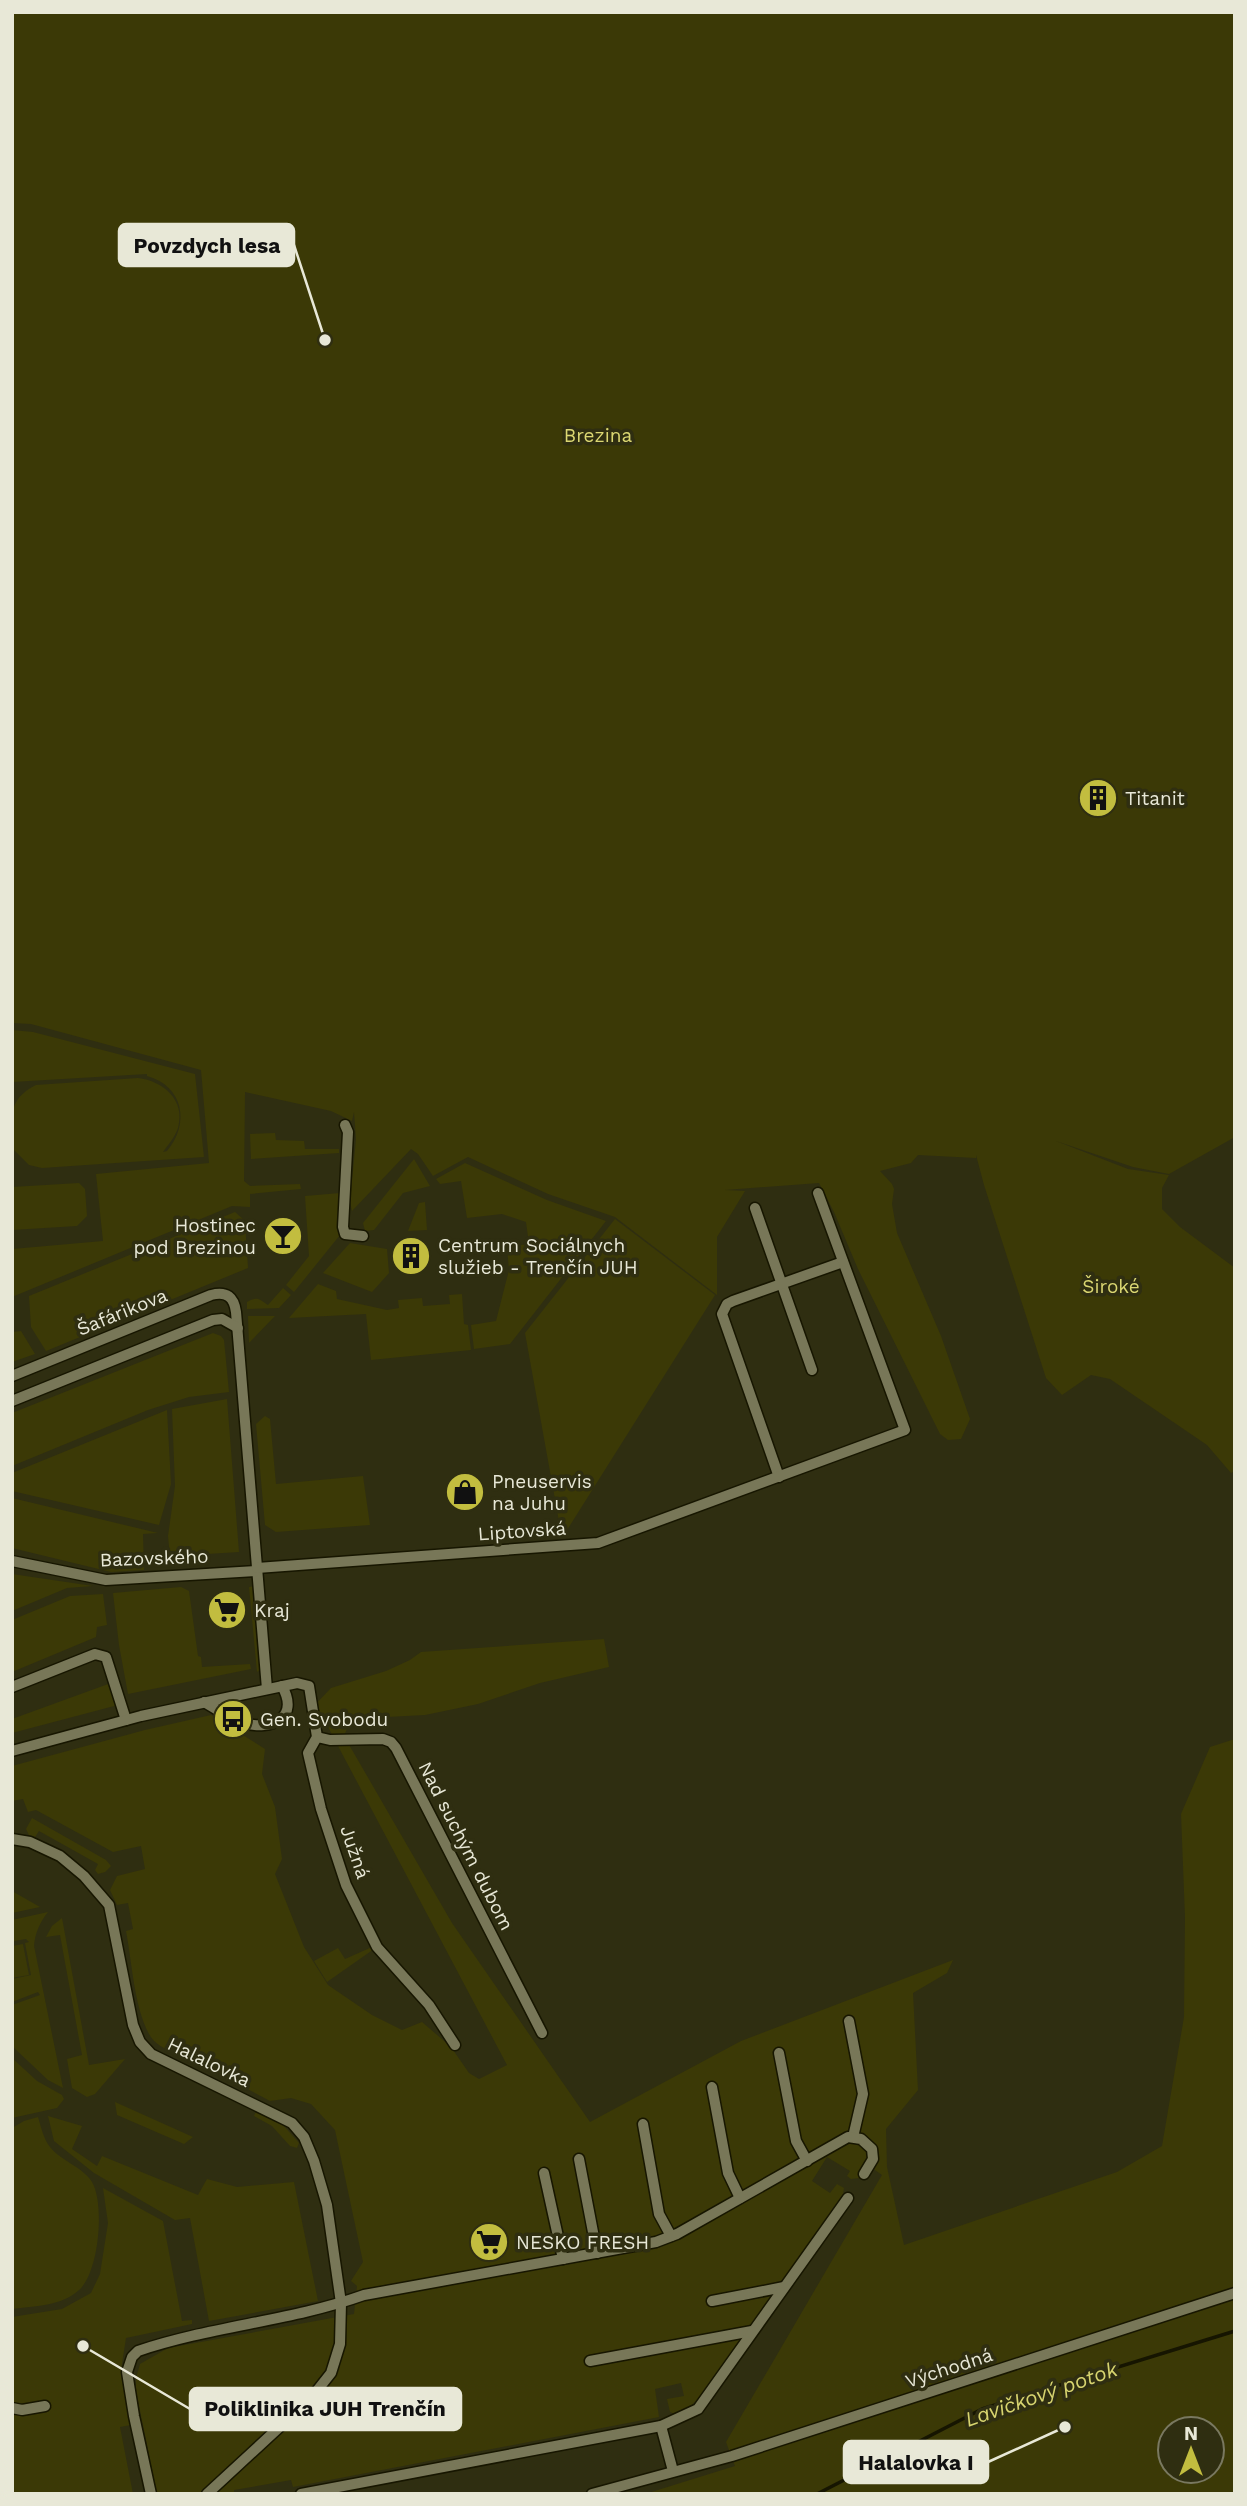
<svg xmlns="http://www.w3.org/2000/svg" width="1247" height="2506" viewBox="0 0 1247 2506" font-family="'Work Sans',sans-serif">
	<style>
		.green { fill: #3b3906; fill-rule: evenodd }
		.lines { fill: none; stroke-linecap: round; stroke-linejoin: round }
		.stream { stroke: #161501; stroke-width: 3.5 }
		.street-casing { stroke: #171600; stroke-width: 13 }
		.street { stroke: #787758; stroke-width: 10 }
		.labels { text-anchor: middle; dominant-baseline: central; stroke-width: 7; stroke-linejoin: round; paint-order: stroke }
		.park-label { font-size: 19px; fill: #dbd772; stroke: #2f2e11 }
		.poi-label { font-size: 19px; fill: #e8e8d7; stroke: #2f2e11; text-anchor: start }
		.street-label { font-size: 19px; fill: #e8e8d7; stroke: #2f2e11 }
		.water-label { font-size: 21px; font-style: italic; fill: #d7d46f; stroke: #2f2e11 }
		.leader { fill: none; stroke: #e8e8d7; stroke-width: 2.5 }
		.callout-dot { fill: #e8e8d7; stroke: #2f2e11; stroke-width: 2.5 }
		.callout { fill: #e8e8d7; stroke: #e8e8d7; stroke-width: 2.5 }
		.callout-label { font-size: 21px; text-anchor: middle; font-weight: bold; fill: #111 }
	</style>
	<rect width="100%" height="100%" fill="#2f2e11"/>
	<g class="green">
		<polygon points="12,12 1235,12 1235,1137 1169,1174 1133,1167 1056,1141 1128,1169 1169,1175 1162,1188 1162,1209 1180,1227 1235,1268 1235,1471 1231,1473 1207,1445 1110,1379 1091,1375 1062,1395 1046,1378 984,1185 976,1155 976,1158 918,1155 911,1163 880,1171 892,1184 894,1189 892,1204 897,1233 941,1336 970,1419 961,1439 948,1440 940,1434 858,1269 834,1212 819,1183 725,1190 745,1191 717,1237 717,1295 615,1217 548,1194 468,1157 433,1176 418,1154 411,1149 352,1211 350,1202 356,1139 354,1112 352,1121 331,1111 245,1092 244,1181 250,1186 300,1184 301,1189 250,1194 250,1207 232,1206 12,1297 12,1249 103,1241 96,1174 209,1163 201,1070 31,1024 12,1023"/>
		<path d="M12 1030 33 1032 195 1074 204 1157 42 1168 29 1165 12 1148C12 1119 6 1100 36 1085L138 1078C163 1081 186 1100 178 1128 175 1137 168 1145 163 1152L167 1151C190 1124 184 1086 147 1076V1074L12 1082Z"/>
		<polygon points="275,1133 276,1140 304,1141 305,1149 339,1149 339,1153 251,1159 250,1134"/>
		<polygon points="414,1159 430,1186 403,1193 374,1230 365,1231 363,1223"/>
		<polygon points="465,1163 547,1200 606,1221 510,1344 474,1349 471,1325 496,1321 509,1270 507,1247 529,1244 526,1222 502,1214 467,1218 461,1181 440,1184 436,1179"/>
		<polygon points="79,1183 85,1189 87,1216 77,1226 12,1230 12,1187"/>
		<polygon points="340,1193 340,1235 294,1292 286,1285 309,1256 305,1196"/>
		<polygon points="425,1202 427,1230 408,1231 419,1203"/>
		<polygon points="235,1212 245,1221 248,1268 46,1351 31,1327 29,1296"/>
		<polygon points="615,1219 715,1295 562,1538 525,1333"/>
		<polygon points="350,1243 387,1249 389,1273 372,1292 323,1273"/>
		<polygon points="318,1284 336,1291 337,1299 387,1310 399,1308 398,1300 422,1298 423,1306 450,1304 449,1295 462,1294 464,1324 468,1325 471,1350 371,1360 366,1314 289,1318"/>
		<path d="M283 1288 291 1295 279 1308 247 1309V1302C258 1296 259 1299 268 1305Z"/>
		<polygon points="248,1316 275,1316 249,1343"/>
		<polygon points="21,1331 35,1354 12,1362 12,1332"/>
		<polygon points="213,1333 221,1336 224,1340 229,1392 189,1397 148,1410 12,1466 12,1413"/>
		<polygon points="227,1399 239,1552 207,1554 208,1564 171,1567 168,1536 175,1486 172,1409"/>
		<polygon points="167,1410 171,1484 159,1525 12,1491 12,1473"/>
		<polygon points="265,1416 270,1419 276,1484 363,1476 370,1525 276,1532 265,1525 256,1424"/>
		<polygon points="12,1498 158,1533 143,1534 144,1570 111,1572 12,1548"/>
		<polygon points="12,1574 93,1586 67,1588 12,1611"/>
		<polygon points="256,1586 261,1669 257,1672 249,1587"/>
		<polygon points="181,1587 189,1591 198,1656 201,1657 202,1667 250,1664 251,1669 128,1694 119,1645 113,1593"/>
		<polygon points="103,1594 107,1625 97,1627 96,1637 12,1672 12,1620 70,1596"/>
		<path d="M604 1639 609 1667 540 1683 478 1704 425 1715 387 1717 349 1724 344 1736 452 1923 590 2122 741 2041 953 1960 947 1973 913 1993 918 2090 886 2129 887 2167 904 2245 1117 2172 1162 2146 1184 2017 1185 1917 1181 1814 1210 1747 1235 1739V2494H645L735 2466 726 2442 882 2175 868 2165 859 2178 851 2179 847 2176 850 2171 827 2157 812 2181 830 2193 837 2184 844 2188 843 2194 703 2393 688 2409 675 2414 670 2412 667 2399 684 2396 681 2383 655 2389 659 2417 293 2487 291 2480 234 2490V2494H157L136 2391V2378L140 2364 168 2348 354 2314 357 2286 351 2281 363 2262 335 2130 311 2104 291 2098 270 2101 236 2083 237 2078 233 2072 178 2047 175 2054C166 2049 154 2044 149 2034 134 2006 132 1962 126 1931L133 1929 128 1903 117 1905 110 1890 117 1876 145 1869 141 1846 113 1852 36 1810 28 1812 23 1799 12 1801V1766L145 1730 211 1715 265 1749 262 1774 275 1807 282 1859 275 1874 304 1947 328 1985 372 2015 402 2030 422 2022 451 2047 469 2073 479 2079 507 2065 320 1712 314 1713 311 1709 331 1688 386 1671 410 1660 421 1652ZM1170 2429H1212V2471H1170Z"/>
		<polygon points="111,1683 118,1705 12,1733 12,1719"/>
		<polygon points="32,1818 106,1860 111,1866 105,1872 98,1874 95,1870 98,1864 39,1831 35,1837 29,1835 26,1829"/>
		<polygon points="12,1891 40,1907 12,1913"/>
		<path d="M48 1912C40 1922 35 1933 34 1946L63 2088 48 2080 12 2046V2005L40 1995 38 1992 12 2002V1979L31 1975 25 1943 29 1942 26 1939 14 1941 12 1920Z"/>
		<polygon points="62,1918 89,2065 125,2059 95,2094 87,2097 72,2088 67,2059 82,2055 60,1935 46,1937 52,1926"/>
		<polygon points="23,1944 29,1975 12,1978 12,1946"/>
		<polygon points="372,1947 374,1949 327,1982 314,1961 338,1948 345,1959"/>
		<polygon points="12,2058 37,2081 62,2095 64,2099 57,2108 12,2118"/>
		<polygon points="115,2102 193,2137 184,2144 117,2115"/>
		<polygon points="256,2111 283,2125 299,2143 297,2148 290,2146 272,2126 254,2116"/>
		<polygon points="48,2116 82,2126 72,2149 97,2166 102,2156 198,2195 207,2179 237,2187 294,2182 318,2301 209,2321 190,2218 175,2220 94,2173 54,2141"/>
		<path d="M38 2117C41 2127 44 2140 50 2147 61 2161 83 2167 92 2182 105 2204 99 2273 79 2290 62 2306 34 2306 12 2309V2128L24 2121Z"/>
		<polygon points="103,2188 163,2221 182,2321 192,2320 192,2324 126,2338 121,2370 131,2425 120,2427 133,2494 12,2494 12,2317 62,2309 91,2293 100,2274 108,2223"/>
	</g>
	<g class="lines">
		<polyline class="stream" points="817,2494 982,2409 1235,2331"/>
		<g class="street-casing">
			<g id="street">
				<polyline points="345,1125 348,1132 343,1227 345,1234 363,1236"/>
				<polyline points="755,1208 812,1370"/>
				<path d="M12 1376 211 1295C227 1291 234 1297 236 1312L267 1689"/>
				<polyline points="12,1401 213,1320 222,1319 238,1328"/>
				<polyline points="779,1477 722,1314 727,1304 733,1301 843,1262"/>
				<polyline points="12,1561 106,1580 257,1571"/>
				<polyline points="257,1568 598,1543 905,1430 818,1193"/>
				<polyline points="12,1687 95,1654 106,1657 126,1720"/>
				<path d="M204 1702C217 1709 230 1719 243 1723 272 1731 300 1718 282 1686"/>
				<polyline points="317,1737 330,1740 383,1739 391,1742 396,1748 542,2033"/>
				<polyline points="12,1751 141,1716 297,1683 309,1686 317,1737 308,1753 321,1809 346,1885 377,1947 429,2005 455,2045"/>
				<polyline points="12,1839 30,1842 60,1856 84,1876 109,1905 133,2025 140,2042 151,2054 292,2123 304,2137 314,2161 327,2205 341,2303 340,2344 331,2373 312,2397 207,2494"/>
				<polyline points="849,2021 863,2094 853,2137"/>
				<polyline points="779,2053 796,2141 807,2161"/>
				<polyline points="712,2087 728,2173 740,2198"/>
				<polyline points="643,2124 659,2214 671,2236"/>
				<polyline points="579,2159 597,2253"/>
				<polyline points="544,2173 563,2259"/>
				<polyline points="712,2301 784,2287"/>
				<polyline points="590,2361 752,2331"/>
				<polyline points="12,2408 22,2410 45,2406"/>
				<polyline points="661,2426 673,2471"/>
				<path d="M151 2494 134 2416 127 2372 132 2357 138 2351C212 2326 291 2321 364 2295L656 2242 677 2234 848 2137 861 2139 872 2149 873 2159 864 2174"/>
				<polyline points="301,2494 661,2426 698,2409 848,2198"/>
				<polyline points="592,2494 732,2456 1235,2293"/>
			</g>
		</g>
		<use href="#street" class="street"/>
	</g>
	<defs>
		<g id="building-disc" transform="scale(2.0125)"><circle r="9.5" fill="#c2bd3f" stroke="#2f2e11"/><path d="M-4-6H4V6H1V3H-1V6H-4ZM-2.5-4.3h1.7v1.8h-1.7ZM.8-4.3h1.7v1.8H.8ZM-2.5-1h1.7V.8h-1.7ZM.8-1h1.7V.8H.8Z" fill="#111"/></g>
		<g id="bar-disc" transform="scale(2.0125)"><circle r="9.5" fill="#c2bd3f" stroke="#2f2e11"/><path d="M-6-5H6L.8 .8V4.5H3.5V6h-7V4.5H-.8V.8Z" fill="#111"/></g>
		<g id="shop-disc" transform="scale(2.0125)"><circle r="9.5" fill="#c2bd3f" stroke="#2f2e11"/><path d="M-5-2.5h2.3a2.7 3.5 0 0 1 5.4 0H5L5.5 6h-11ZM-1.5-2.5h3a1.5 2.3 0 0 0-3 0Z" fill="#111"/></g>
		<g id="supermarket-disc" transform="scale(2.0125)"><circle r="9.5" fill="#c2bd3f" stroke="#2f2e11"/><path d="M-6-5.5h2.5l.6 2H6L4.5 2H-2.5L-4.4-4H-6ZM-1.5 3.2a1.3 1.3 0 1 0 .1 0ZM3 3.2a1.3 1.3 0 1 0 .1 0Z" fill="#111"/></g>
		<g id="bus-disc" transform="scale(2.0125)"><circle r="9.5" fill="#c2bd3f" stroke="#2f2e11"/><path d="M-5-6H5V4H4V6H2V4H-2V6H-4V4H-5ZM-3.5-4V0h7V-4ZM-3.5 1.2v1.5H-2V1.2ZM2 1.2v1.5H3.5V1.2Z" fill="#111"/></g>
	</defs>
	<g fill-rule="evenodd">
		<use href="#building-disc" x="1098" y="798"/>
		<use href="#bar-disc" x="283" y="1236"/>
		<use href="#building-disc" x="411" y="1256"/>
		<use href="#shop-disc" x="465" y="1492"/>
		<use href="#supermarket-disc" x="227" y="1610"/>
		<use href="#bus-disc" x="233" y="1719"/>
		<use href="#supermarket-disc" x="489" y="2242"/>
	</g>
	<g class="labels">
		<g class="park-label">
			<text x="598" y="435">Brezina</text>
			<text x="1111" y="1286">Široké</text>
		</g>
		<g class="poi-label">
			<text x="1125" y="798">Titanit</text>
			<text x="256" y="1225" text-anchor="end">Hostinec<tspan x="256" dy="22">pod Brezinou</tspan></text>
			<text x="438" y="1245">Centrum Sociálnych<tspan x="438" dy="22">služieb - Trenčín JUH</tspan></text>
			<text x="492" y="1481">Pneuservis<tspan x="492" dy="22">na Juhu</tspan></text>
			<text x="254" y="1610">Kraj</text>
			<text x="260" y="1719">Gen. Svobodu</text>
			<text x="516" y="2242">NESKO FRESH</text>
		</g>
		<g class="street-label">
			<text transform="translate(122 1312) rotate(-22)">Šafárikova</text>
			<text transform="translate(522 1531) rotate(-4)">Liptovská</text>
			<text transform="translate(154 1558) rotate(-2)">Bazovského</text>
			<text transform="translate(466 1846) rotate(63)">Nad suchým dubom</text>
			<text transform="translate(355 1852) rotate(71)">Južná</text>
			<text transform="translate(209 2062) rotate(26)">Halalovka</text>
			<text transform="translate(949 2368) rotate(-18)">Východná</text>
		</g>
		<g class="water-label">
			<text transform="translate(1041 2394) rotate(-19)">Lavičkový potok</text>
		</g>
	</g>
	<path class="leader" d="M325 340L294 245M83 2346L190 2409M1065 2427L988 2462"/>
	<g class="callout-dot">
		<circle cx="325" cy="340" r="7"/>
		<circle cx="83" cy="2346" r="7"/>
		<circle cx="1065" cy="2427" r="7"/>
	</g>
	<g class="callout">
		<rect x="119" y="224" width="175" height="42" rx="7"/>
		<rect x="190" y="2388" width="271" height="42" rx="7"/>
		<rect x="844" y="2441" width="144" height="42" rx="7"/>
	</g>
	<g class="callout-label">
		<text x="207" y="253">Povzdych lesa</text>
		<text x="325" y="2416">Poliklinika JUH Trenčín</text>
		<text x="916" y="2470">Halalovka I</text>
	</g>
	<rect width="1247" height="2506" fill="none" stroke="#e8e8d7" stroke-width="28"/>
	<g transform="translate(1191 2450)"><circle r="33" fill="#2f2e11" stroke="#797860" stroke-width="2"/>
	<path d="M0-5L12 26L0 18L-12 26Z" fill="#c2bd3f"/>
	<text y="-10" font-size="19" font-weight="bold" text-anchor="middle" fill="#e8e8d7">N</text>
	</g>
</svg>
